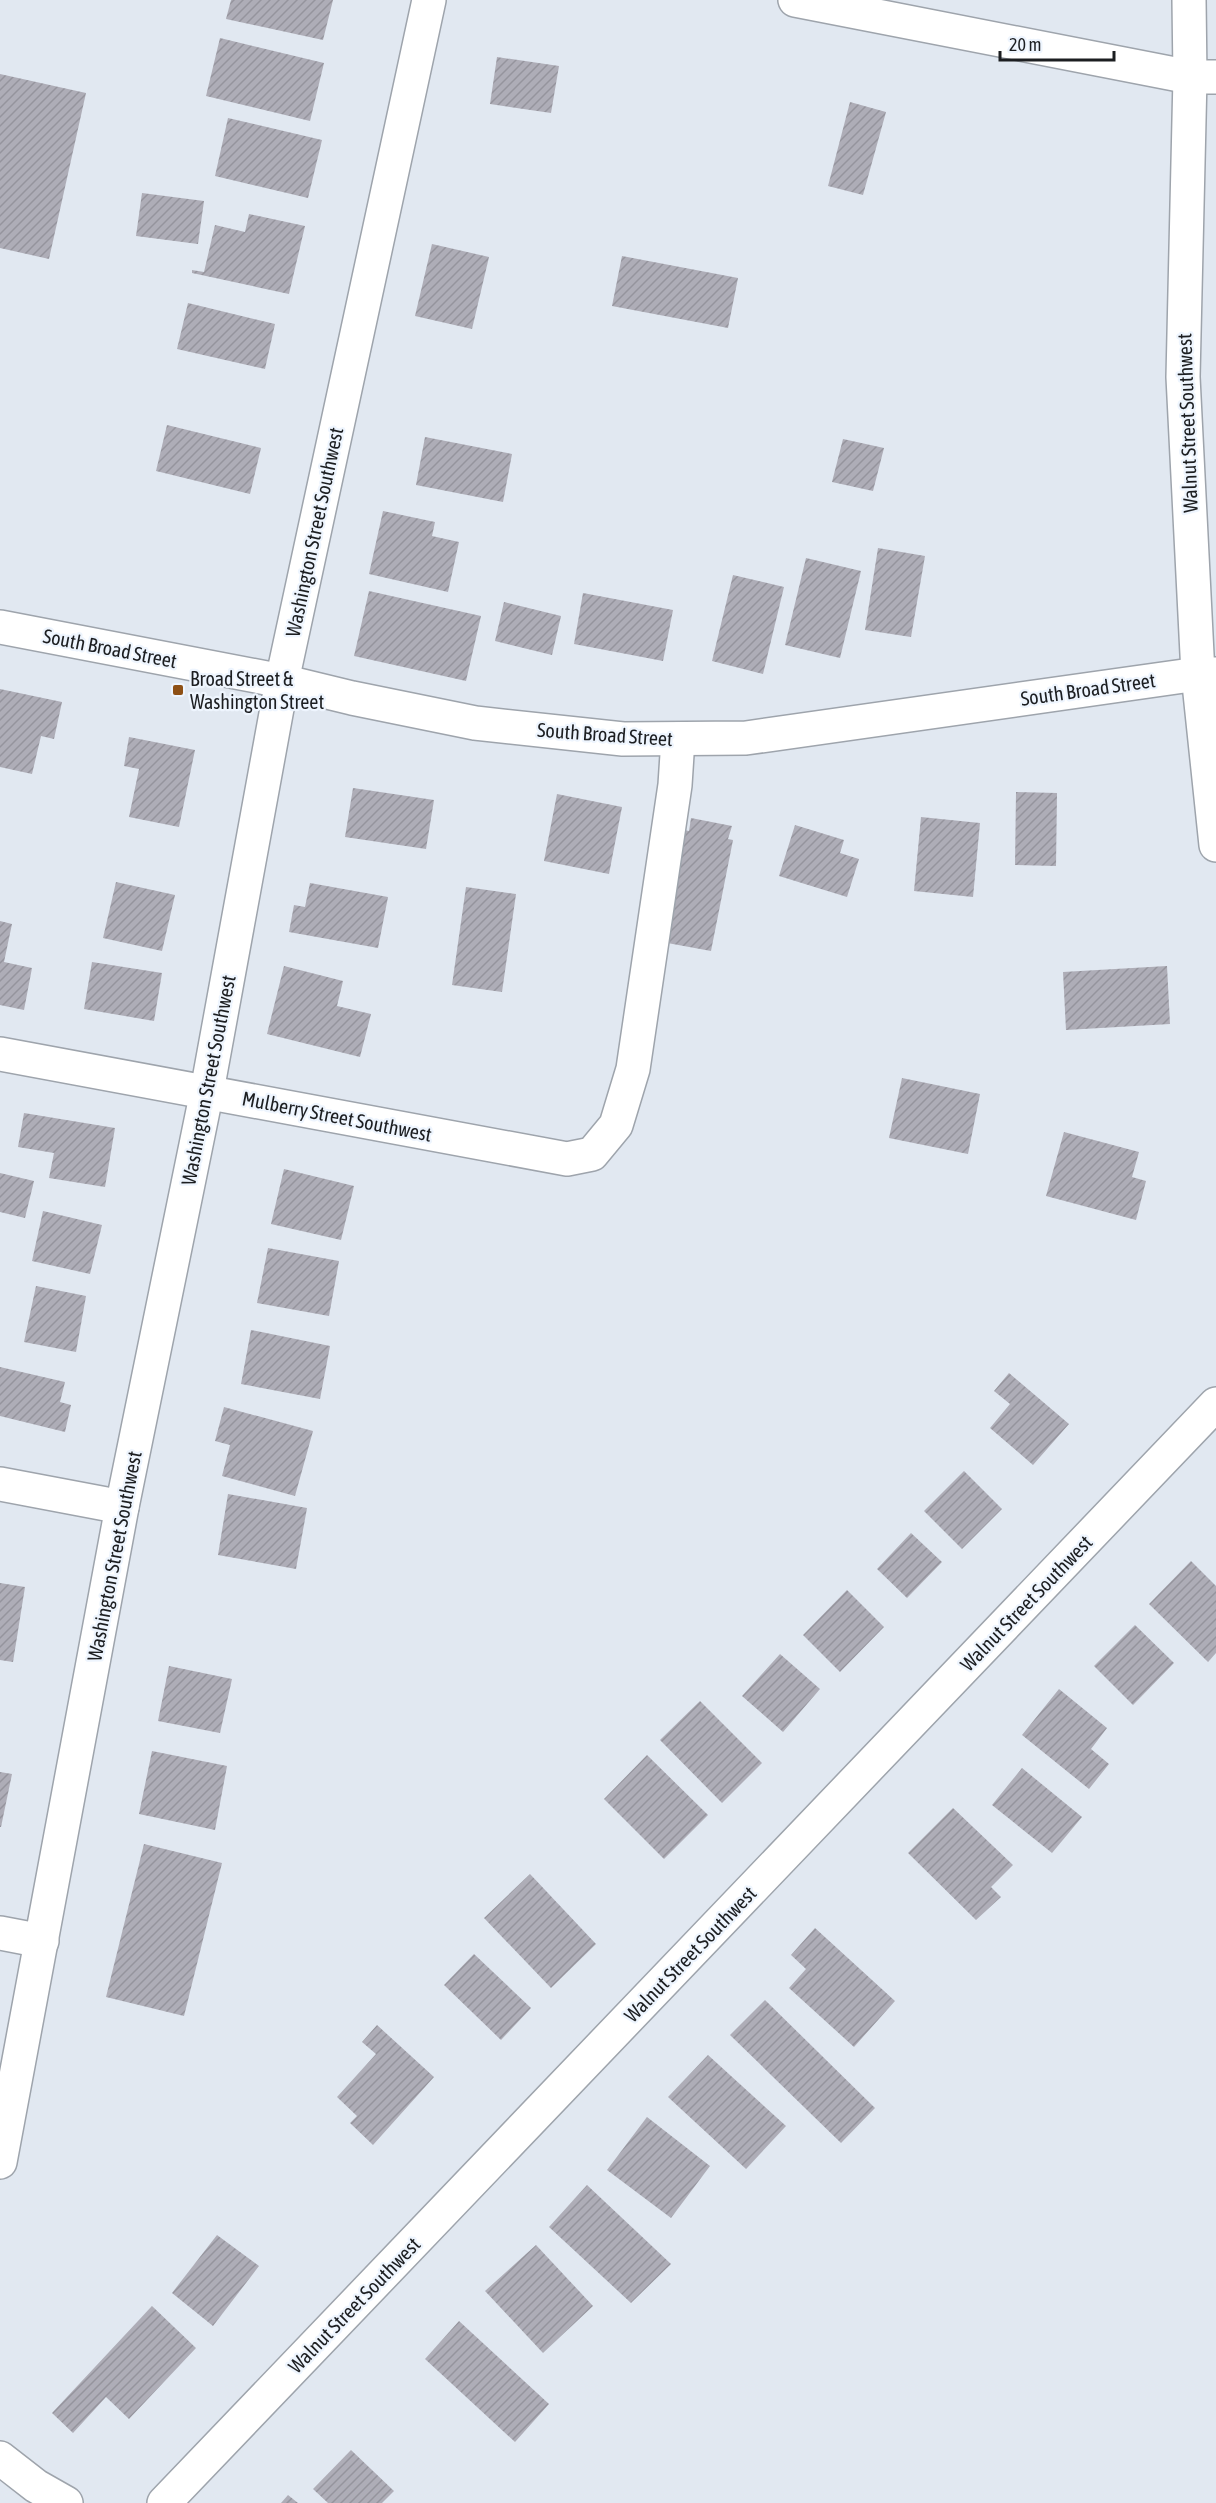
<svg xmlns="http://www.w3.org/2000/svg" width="1216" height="2503" viewBox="0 0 1216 2503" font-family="'Asap Condensed',sans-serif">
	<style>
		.building { fill: url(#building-hatch) }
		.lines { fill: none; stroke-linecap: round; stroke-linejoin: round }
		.minor-casing { stroke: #9ea4ac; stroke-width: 36 }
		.minor { stroke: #fff; stroke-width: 33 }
		.poi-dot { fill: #8e5015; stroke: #eef5fe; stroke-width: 2 }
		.labels { text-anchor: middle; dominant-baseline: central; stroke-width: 4.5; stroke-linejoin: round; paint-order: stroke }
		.street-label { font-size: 20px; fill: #1c1e21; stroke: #eef5fe }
		.poi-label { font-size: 20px; fill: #1c1e21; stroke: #eef5fe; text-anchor: start }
	</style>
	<defs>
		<pattern id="building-hatch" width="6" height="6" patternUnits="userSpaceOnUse" patternTransform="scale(1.5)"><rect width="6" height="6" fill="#aeadb7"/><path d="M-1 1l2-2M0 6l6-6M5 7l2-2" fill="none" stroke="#95949d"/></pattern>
	</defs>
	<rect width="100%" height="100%" fill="#e1e8f1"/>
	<g class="building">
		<polygon points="231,0 333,0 323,40 226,19"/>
		<polygon points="220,38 324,63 310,121 206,96"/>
		<polygon points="497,57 559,66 551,113 490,104"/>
		<polygon points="0,74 86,93 49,259 0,248"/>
		<polygon points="850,102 886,112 863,195 828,186"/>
		<polygon points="228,118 322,140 308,198 215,176"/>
		<polygon points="142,193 204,201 198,244 136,236"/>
		<polygon points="249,214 305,226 289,294 192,273 192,270 204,272 215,225 245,232"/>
		<polygon points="432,244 489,257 472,329 415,316"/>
		<polygon points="622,256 738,278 728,328 612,306"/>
		<polygon points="188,303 275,324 265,369 177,349"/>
		<polygon points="167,425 261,448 250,494 156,471"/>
		<polygon points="425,437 512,454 503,502 416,485"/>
		<polygon points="843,439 884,448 873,491 832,482"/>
		<polygon points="383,511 435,522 432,536 459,542 448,592 369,574"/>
		<polygon points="878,548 925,556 911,637 865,630"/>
		<polygon points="806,558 861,571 840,658 785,645"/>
		<polygon points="733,575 784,587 763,674 712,661"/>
		<polygon points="369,591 481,616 466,681 354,656"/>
		<polygon points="583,593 673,610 663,661 574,644"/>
		<polygon points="504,602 561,616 552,655 495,641"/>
		<polygon points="0,689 62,702 54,739 41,736 32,774 0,767"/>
		<polygon points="129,737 195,750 179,827 129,817 139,769 124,766"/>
		<polygon points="353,788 434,800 426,849 345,837"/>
		<polygon points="1016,792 1057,793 1056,866 1015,865"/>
		<polygon points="557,794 622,807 609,874 544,861"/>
		<polygon points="921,817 980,823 973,897 914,891"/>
		<polygon points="691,818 732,826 728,839 733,840 711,951 662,942 684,830 689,831"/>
		<polygon points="795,825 844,840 840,853 859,859 847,897 779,876"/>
		<polygon points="116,882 175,895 162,951 103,938"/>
		<polygon points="310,883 388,897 378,948 289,932 294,905 305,907"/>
		<polygon points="466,887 516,894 502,992 452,985"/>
		<polygon points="0,921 12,924 4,962 32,968 24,1010 0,1005"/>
		<polygon points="92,962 162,973 154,1021 84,1009"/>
		<polygon points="284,966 343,981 337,1006 371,1014 360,1057 267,1034"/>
		<polygon points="1167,966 1170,1024 1066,1030 1063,972"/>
		<polygon points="902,1078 980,1094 968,1154 889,1138"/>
		<polygon points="24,1113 115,1128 105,1187 49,1178 54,1153 18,1147"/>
		<polygon points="1064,1132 1139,1152 1132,1177 1146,1181 1136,1220 1046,1196"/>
		<polygon points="284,1169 354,1186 341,1240 271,1224"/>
		<polygon points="0,1173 34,1181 25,1218 0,1212"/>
		<polygon points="43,1211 102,1225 90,1274 32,1261"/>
		<polygon points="268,1248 339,1261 329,1316 257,1303"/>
		<polygon points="36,1286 86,1296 76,1352 24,1342"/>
		<polygon points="251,1330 330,1346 320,1399 241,1384"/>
		<polygon points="0,1367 65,1382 60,1402 71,1405 65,1432 0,1416"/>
		<polygon points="1009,1373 1069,1424 1033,1465 990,1428 1010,1404 994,1391"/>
		<polygon points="224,1407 313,1431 295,1496 222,1476 230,1445 215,1441"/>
		<polygon points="964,1471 1002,1509 962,1549 924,1511"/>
		<polygon points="228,1494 307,1508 296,1569 218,1555"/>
		<polygon points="911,1533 942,1562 907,1598 877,1569"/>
		<polygon points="1191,1561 1216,1586 1216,1653 1208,1662 1149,1604"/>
		<polygon points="0,1583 25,1587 13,1662 0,1660"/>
		<polygon points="847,1590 884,1627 840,1672 803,1635"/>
		<polygon points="1135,1625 1174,1663 1133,1705 1094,1666"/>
		<polygon points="780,1654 820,1689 783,1732 742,1696"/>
		<polygon points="169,1666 232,1679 220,1733 158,1721"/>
		<polygon points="1059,1689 1107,1728 1091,1749 1109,1764 1089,1789 1022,1735"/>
		<polygon points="700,1701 762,1763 722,1803 660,1740"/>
		<polygon points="152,1751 227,1766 215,1830 139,1814"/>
		<polygon points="647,1755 708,1815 664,1859 604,1799"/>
		<polygon points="1022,1768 1082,1817 1052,1853 992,1805"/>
		<polygon points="0,1772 12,1774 1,1827 0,1827"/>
		<polygon points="953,1808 1013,1865 991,1887 1001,1897 976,1920 908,1853"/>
		<polygon points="144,1844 222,1863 184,2016 106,1997"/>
		<polygon points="530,1874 596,1944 551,1988 484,1918"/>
		<polygon points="815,1928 895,2001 854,2047 789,1988 806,1969 791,1955"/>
		<polygon points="474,1954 531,2008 501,2040 444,1985"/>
		<polygon points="765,2000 875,2108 841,2143 730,2035"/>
		<polygon points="377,2025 434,2077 373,2145 350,2123 357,2116 337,2097 376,2054 362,2042"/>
		<polygon points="708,2055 786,2126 746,2169 668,2097"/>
		<polygon points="647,2117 710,2166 671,2218 607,2170"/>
		<polygon points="587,2185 671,2264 631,2303 549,2227"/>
		<polygon points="217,2235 259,2266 213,2326 172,2293"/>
		<polygon points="536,2245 593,2306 543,2353 485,2291"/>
		<polygon points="152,2306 196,2348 129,2419 106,2397 73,2433 52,2413"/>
		<polygon points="459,2321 549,2404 515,2442 425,2359"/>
		<polygon points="351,2450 394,2491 382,2503 328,2503 313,2489"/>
		<polygon points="288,2495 298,2503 281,2503"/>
	</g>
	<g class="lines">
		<g class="minor-casing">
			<g id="minor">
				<polyline points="795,0 1190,77 1216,77"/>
				<polyline points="1189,0 1190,77 1183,377 1198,674 1216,845"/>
				<polyline points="0,627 282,681 352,698 475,723 623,739 746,738 1198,674 1216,674"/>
				<polyline points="0,1054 567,1159 592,1154 616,1125 633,1069 675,785 678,739"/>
				<polyline points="0,1484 122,1507"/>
				<polyline points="0,1933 42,1941"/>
				<polyline points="0,2162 122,1507 207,1091 282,681 429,0"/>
				<polyline points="0,2458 36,2486 66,2503"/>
				<polyline points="164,2503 1216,1404"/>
			</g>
		</g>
		<use href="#minor" class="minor"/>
	</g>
	<rect class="poi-dot" x="172" y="684" width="12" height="12" rx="3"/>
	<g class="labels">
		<g class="street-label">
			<text transform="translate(1187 423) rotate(-92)">Walnut Street Southwest</text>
			<text transform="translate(314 532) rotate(-78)">Washington Street Southwest</text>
			<text transform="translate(110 648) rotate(11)">South Broad Street</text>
			<text transform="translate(1088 689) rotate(-8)">South Broad Street</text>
			<text transform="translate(605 734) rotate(4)">South Broad Street</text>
			<text transform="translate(208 1080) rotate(-79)">Washington Street Southwest</text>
			<text transform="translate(337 1116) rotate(11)">Mulberry Street Southwest</text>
			<text transform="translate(114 1556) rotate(-79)">Washington Street Southwest</text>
			<text transform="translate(1026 1603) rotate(-46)">Walnut Street Southwest</text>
			<text transform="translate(690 1954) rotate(-46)">Walnut Street Southwest</text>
			<text transform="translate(354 2305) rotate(-46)">Walnut Street Southwest</text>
		</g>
		<g class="poi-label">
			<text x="190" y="678">Broad Street &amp;<tspan x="190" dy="23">Washington Street</tspan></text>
		</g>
	</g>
	<path d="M1000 51v9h114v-9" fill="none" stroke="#1c1e21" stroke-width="3"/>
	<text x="1009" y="51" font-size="18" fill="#1c1e21" stroke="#eef5fe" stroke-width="4.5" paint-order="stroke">20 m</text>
</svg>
